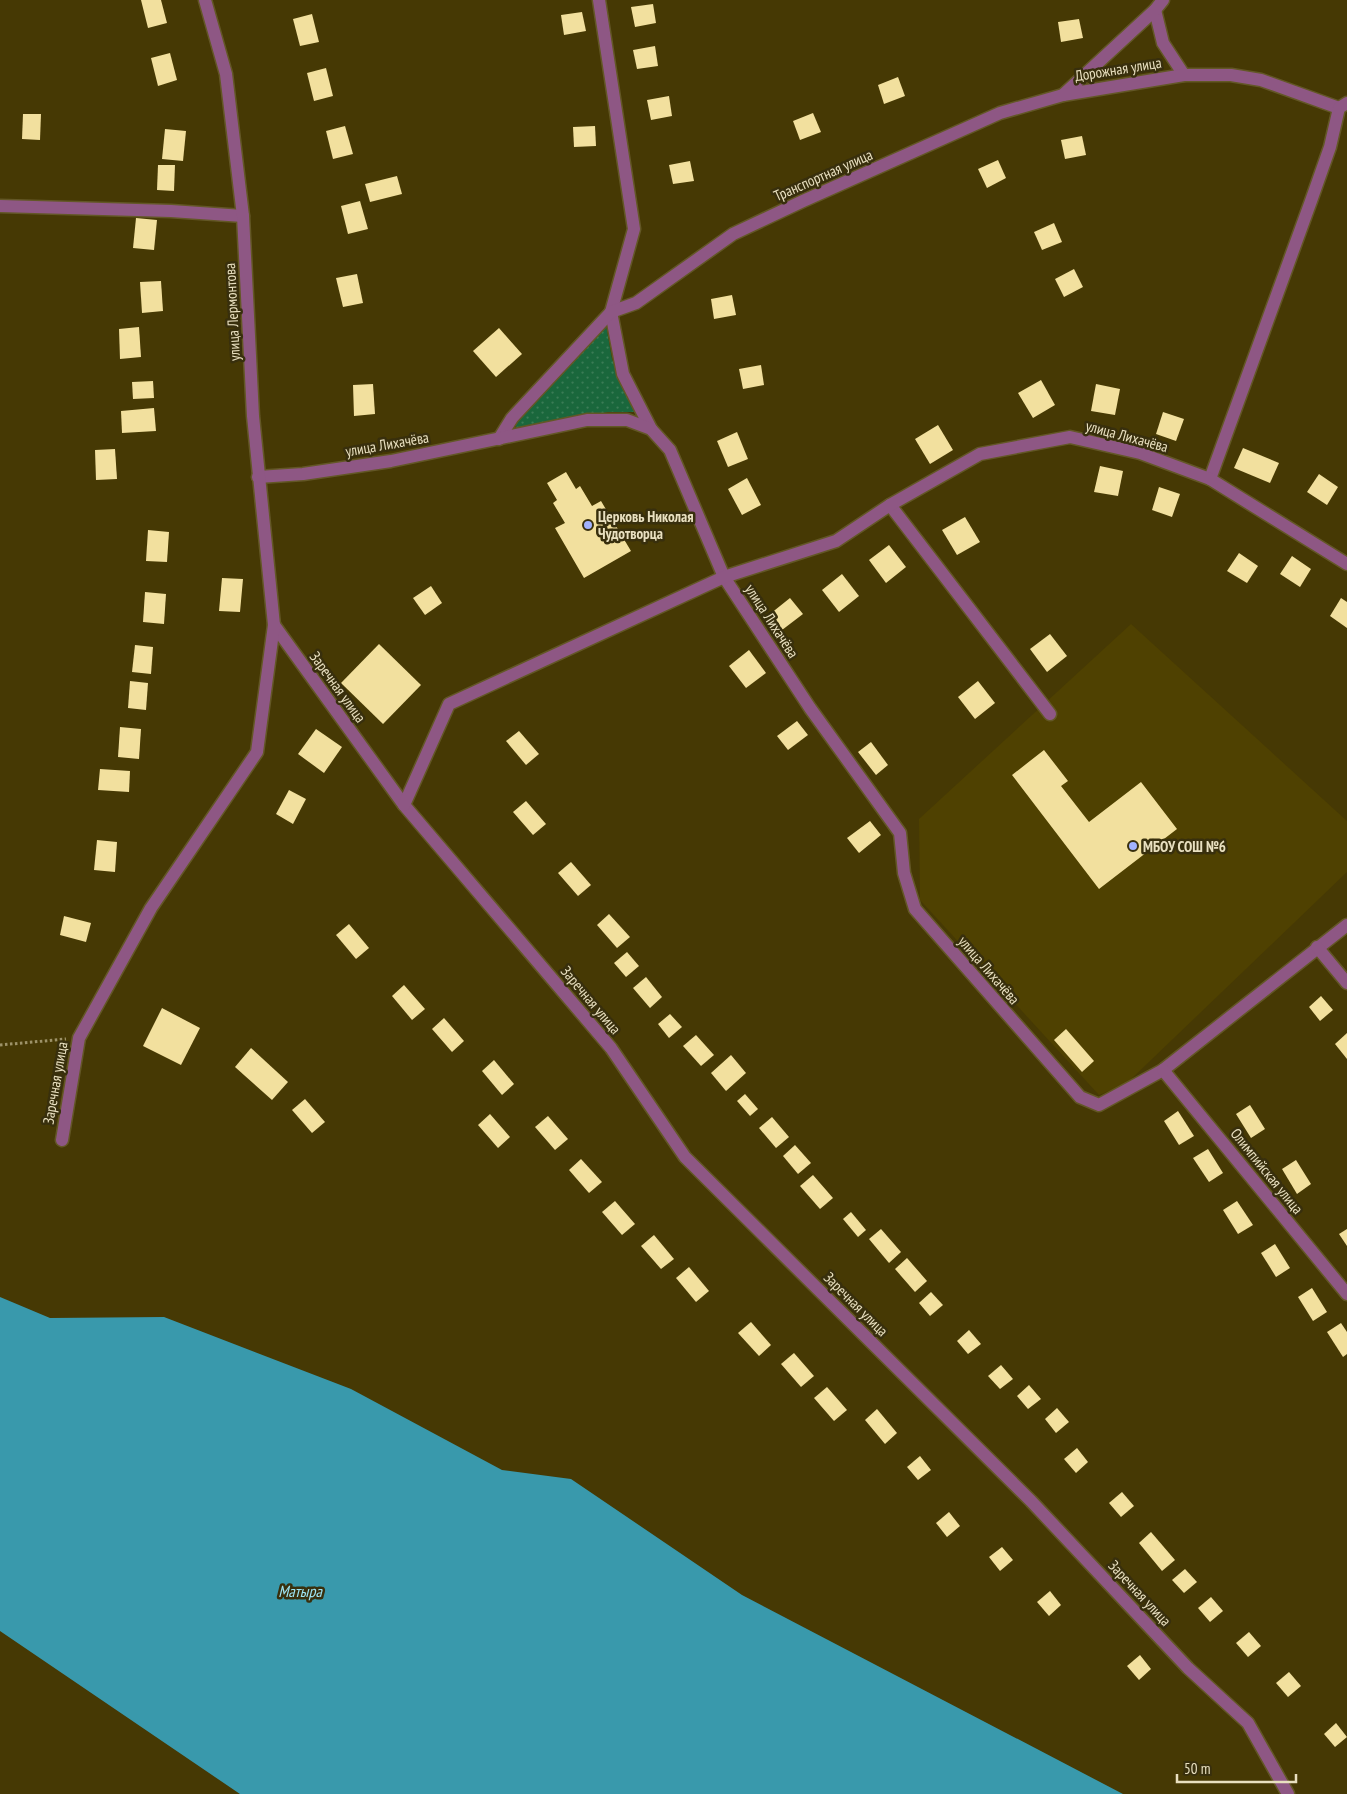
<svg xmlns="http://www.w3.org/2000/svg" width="1347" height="1794" viewBox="0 0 1347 1794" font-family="'PT Sans Narrow',sans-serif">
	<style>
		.built { fill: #4f4101 }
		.grass { fill: url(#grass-dots) }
		.water { fill: #3999ac }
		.building { fill: #f2e09e }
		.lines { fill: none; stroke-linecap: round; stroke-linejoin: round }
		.minor-casing { stroke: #635726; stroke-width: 15 }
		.path { stroke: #9d9268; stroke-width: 3; stroke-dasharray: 2.5 2.5; stroke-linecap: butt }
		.minor { stroke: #8e5784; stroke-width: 12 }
		.poi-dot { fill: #a2b2fd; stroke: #382f0d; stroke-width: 2 }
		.labels { text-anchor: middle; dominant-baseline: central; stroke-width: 5; stroke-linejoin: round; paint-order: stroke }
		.street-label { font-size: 15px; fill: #e9e0c0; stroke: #382f0d }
		.poi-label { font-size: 15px; font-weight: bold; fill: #e9e0c0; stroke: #382f0d; text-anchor: start }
		.water-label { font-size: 16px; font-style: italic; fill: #9de4f4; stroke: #382f0d }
	</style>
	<defs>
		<pattern id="grass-dots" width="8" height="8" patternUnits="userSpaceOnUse" patternTransform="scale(1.25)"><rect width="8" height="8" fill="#1a673c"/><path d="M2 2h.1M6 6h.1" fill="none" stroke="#3b7c56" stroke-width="1.8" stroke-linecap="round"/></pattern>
	</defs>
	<rect width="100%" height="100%" fill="#463904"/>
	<polygon class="built" points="1131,624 1347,821 1347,872 1125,1085 1099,1095 920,900 919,819"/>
	<polygon class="grass" points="606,325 612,359 635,412 608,412 517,431 515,422"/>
	<polygon class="water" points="0,1297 50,1318 164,1317 351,1389 502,1470 571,1479 742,1595 1123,1794 240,1794 0,1631"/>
	<g class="building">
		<polygon points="141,0 161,0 167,23 148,28"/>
		<polygon points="653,4 656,23 635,27 631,7"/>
		<polygon points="582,12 586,31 564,35 561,15"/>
		<polygon points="312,14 319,42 300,46 293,19"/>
		<polygon points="1079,19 1083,38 1061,42 1058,22"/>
		<polygon points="655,46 658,66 637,69 633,50"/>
		<polygon points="170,53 177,80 158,86 151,58"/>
		<polygon points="326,68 333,96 314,101 307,73"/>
		<polygon points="898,77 905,96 884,104 878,85"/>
		<polygon points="669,96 672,116 651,120 647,100"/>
		<polygon points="813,113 821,132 800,140 793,121"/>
		<polygon points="23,114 41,114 40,140 22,139"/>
		<polygon points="345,126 353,154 333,159 326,131"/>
		<polygon points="595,126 596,146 574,147 573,127"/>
		<polygon points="165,129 186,131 183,161 162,159"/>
		<polygon points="1082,136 1086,155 1065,159 1061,140"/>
		<polygon points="998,160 1006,178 987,188 978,169"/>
		<polygon points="690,161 694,181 673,184 669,165"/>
		<polygon points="158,165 175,165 174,191 157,190"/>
		<polygon points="397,176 402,194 370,202 365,184"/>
		<polygon points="360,201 368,229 348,234 341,206"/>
		<polygon points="136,218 157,220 154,250 133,248"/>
		<polygon points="1054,223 1062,242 1042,250 1034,232"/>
		<polygon points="1074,269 1083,287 1064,297 1055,279"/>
		<polygon points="357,274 363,303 343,307 336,278"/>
		<polygon points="161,281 163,311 142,313 140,282"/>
		<polygon points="732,295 736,315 714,319 711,299"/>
		<polygon points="139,327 141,357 120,359 119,329"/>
		<polygon points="499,328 522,354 496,377 473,351"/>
		<polygon points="761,365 764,385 743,389 739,369"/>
		<polygon points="1041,380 1055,405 1033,418 1018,393"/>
		<polygon points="153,381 154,398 133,399 132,382"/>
		<polygon points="373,384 375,414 354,416 353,385"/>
		<polygon points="1096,384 1120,389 1115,415 1091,411"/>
		<polygon points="154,408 156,431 122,433 121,411"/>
		<polygon points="1163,412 1184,419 1176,441 1156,434"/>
		<polygon points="938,425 953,450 930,464 915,439"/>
		<polygon points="737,432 748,459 728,467 717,441"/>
		<polygon points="1243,448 1279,463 1270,483 1234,468"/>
		<polygon points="115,449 117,479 96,480 95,450"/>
		<polygon points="1100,466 1123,471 1118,496 1094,492"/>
		<polygon points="566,472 576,489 580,486 592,506 601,501 631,551 584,578 555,528 565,523 553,503 557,500 547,483"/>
		<polygon points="1319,474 1338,487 1327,505 1307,492"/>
		<polygon points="747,478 761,505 742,515 728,489"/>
		<polygon points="1159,487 1180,494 1172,517 1152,510"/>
		<polygon points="965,517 980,542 957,555 942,530"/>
		<polygon points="148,530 169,532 167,562 146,561"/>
		<polygon points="889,545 906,567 886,583 869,560"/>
		<polygon points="1239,553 1258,566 1247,583 1227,571"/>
		<polygon points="1292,556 1311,569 1300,587 1280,574"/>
		<polygon points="842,574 859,596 839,612 822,590"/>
		<polygon points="222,578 243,579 240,612 219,611"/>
		<polygon points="431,586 442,603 425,615 413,598"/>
		<polygon points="145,592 166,594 164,624 143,622"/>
		<polygon points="790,598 803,614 782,630 770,614"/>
		<polygon points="1341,598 1347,602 1347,628 1330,616"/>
		<polygon points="1050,634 1067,656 1047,672 1030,649"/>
		<polygon points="379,644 421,685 383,724 341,683"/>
		<polygon points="135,645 153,647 151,674 132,672"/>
		<polygon points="749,650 766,673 746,688 729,666"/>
		<polygon points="130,681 148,683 146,710 128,708"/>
		<polygon points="978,681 995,703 975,719 958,697"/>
		<polygon points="797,721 808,735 788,750 777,736"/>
		<polygon points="120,727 141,729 139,759 118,757"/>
		<polygon points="316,729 342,747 324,773 298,754"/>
		<polygon points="519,731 539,754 526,765 506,741"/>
		<polygon points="871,742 888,765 876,775 858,752"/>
		<polygon points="1044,750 1068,781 1061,786 1089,822 1141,782 1177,829 1099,889 1012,775"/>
		<polygon points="100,769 130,771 129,792 98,790"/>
		<polygon points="289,790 306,799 293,824 276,814"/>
		<polygon points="526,801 546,824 533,835 513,812"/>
		<polygon points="870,821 881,835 859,853 847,838"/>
		<polygon points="97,840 117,842 115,872 94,870"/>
		<polygon points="571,862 591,885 578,896 558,873"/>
		<polygon points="609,914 630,937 617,948 597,925"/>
		<polygon points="64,916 91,923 86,942 60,935"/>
		<polygon points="349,924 369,948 356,959 336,935"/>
		<polygon points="627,952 639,966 626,977 614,963"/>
		<polygon points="646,977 662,997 650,1008 633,988"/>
		<polygon points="404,985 425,1009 412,1020 392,996"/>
		<polygon points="1321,996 1333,1010 1320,1021 1309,1007"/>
		<polygon points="162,1008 200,1028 181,1065 143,1046"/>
		<polygon points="670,1014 682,1027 669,1038 658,1024"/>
		<polygon points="444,1018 464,1041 452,1052 432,1029"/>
		<polygon points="1066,1029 1094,1061 1082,1072 1054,1040"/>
		<polygon points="1347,1033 1347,1059 1335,1044"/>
		<polygon points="696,1035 714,1055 701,1066 683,1046"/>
		<polygon points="251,1048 288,1082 272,1100 235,1067"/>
		<polygon points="731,1055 746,1073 726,1091 711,1073"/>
		<polygon points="494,1060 514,1084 502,1095 482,1071"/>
		<polygon points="745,1094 758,1109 750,1116 737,1101"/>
		<polygon points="305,1099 325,1122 312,1133 292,1110"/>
		<polygon points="1250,1105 1265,1129 1251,1138 1236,1114"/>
		<polygon points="1178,1111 1194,1136 1179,1145 1164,1121"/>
		<polygon points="490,1114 510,1137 498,1148 478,1125"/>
		<polygon points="548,1116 568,1139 555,1150 535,1127"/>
		<polygon points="772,1117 789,1137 776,1148 759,1128"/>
		<polygon points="795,1145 811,1163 798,1174 783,1156"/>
		<polygon points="1208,1149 1223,1173 1209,1182 1193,1158"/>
		<polygon points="581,1159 602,1182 589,1193 569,1170"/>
		<polygon points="1296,1160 1311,1184 1297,1194 1282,1169"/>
		<polygon points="813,1175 833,1198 820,1209 800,1186"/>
		<polygon points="615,1201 635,1224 622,1235 602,1212"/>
		<polygon points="1237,1201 1253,1225 1238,1234 1223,1210"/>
		<polygon points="851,1212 866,1230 858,1237 843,1219"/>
		<polygon points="881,1229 901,1252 889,1263 869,1239"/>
		<polygon points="1347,1229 1347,1246 1339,1234"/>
		<polygon points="654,1235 674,1259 661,1269 641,1246"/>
		<polygon points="1275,1244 1290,1268 1276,1277 1261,1253"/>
		<polygon points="907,1258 927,1281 915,1292 895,1269"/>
		<polygon points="689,1267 709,1291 696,1302 676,1278"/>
		<polygon points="1312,1288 1327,1312 1313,1321 1298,1297"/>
		<polygon points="931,1292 943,1305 930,1316 919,1303"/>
		<polygon points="751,1322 771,1345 759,1356 738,1333"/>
		<polygon points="1341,1323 1347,1332 1347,1354 1343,1357 1327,1332"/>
		<polygon points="969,1330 981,1344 968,1354 957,1341"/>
		<polygon points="794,1353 814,1376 801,1387 781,1364"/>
		<polygon points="1001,1365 1013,1379 1000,1389 988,1376"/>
		<polygon points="1029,1385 1041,1399 1028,1409 1017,1396"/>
		<polygon points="827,1387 847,1410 834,1421 814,1398"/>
		<polygon points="1057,1408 1069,1422 1056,1433 1045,1419"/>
		<polygon points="877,1409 897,1433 885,1444 865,1420"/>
		<polygon points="1077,1448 1088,1462 1076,1473 1064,1459"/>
		<polygon points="920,1456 931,1470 918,1480 907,1467"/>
		<polygon points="1122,1492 1134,1506 1121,1517 1109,1503"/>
		<polygon points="949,1512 960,1526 947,1537 936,1523"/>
		<polygon points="1151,1532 1175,1560 1162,1571 1139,1543"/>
		<polygon points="1002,1547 1013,1560 1000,1571 989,1557"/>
		<polygon points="1185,1569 1197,1582 1184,1593 1172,1580"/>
		<polygon points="1050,1591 1061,1605 1049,1616 1037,1602"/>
		<polygon points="1211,1597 1223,1611 1210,1622 1198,1608"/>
		<polygon points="1249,1632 1261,1646 1248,1657 1236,1643"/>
		<polygon points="1140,1655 1151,1669 1139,1680 1127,1666"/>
		<polygon points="1289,1672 1301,1686 1288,1697 1276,1683"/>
		<polygon points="1336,1723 1347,1737 1335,1747 1324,1734"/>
	</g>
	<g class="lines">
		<g class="minor-casing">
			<g id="minor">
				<polyline points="599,0 634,229 611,312 623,374 651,429"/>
				<polyline points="1155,10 1163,43 1184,75"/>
				<polyline points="1063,95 1155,10 1163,0"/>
				<polyline points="0,206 171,211 243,216"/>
				<polyline points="499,439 512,418 611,312 636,303 733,234 803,201 1000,113 1063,95 1184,75 1231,75 1261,80 1339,108"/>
				<polyline points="258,477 303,474 391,461 587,420 627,420 651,429 670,450 724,577 810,708 900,833 904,873 915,909 1080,1097 1099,1105 1163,1070 1347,925"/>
				<polyline points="1210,479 1311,201 1330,147 1339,108 1347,103"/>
				<polyline points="890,505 1050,714"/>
				<polyline points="274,625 404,805 611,1048 685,1157 1031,1501 1188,1668 1248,1723 1288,1794"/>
				<polyline points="404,805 449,704 724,577 836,541 890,505 980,454 1070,437 1140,453 1210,479 1347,564"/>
				<polyline points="1317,947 1347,983"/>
				<polyline points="1163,1070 1347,1294"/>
				<polyline points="62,1140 79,1038 151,908 257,752 274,625 253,416 243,216 226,74 205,0"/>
			</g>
		</g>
		<polyline class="path" points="0,1045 66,1039"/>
		<use href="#minor" class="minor"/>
	</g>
	<g class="poi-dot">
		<circle cx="588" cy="525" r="5"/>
		<circle cx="1133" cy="846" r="5"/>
	</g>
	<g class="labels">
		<g class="street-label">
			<text transform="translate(1118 69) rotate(-9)">Дорожная улица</text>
			<text transform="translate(823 175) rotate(-24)">Транспортная улица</text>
			<text transform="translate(232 312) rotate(-93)">улица Лермонтова</text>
			<text transform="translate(1127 436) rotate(15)">улица Лихачёва</text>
			<text transform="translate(387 444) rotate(-10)">улица Лихачёва</text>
			<text transform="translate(772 621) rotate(57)">улица Лихачёва</text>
			<text transform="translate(338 687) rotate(54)">Заречная улица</text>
			<text transform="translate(989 970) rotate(49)">улица Лихачёва</text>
			<text transform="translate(591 1000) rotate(50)">Заречная улица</text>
			<text transform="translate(55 1083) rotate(-80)">Заречная улица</text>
			<text transform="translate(1267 1171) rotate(51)">Олимпийская улица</text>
			<text transform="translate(856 1304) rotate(45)">Заречная улица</text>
			<text transform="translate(1140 1593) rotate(47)">Заречная улица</text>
		</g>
		<g class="poi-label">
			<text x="598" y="516">Церковь Николая<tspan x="598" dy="17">Чудотворца</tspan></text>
			<text x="1143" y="846">МБОУ СОШ №6</text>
		</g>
		<g class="water-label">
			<text x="300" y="1591">Матыра</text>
		</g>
	</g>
	<path d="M1177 1774v8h119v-8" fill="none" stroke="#e9e0c0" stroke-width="2.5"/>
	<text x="1184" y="1774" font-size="15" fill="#e9e0c0" stroke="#382f0d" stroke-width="4" paint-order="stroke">50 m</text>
</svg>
